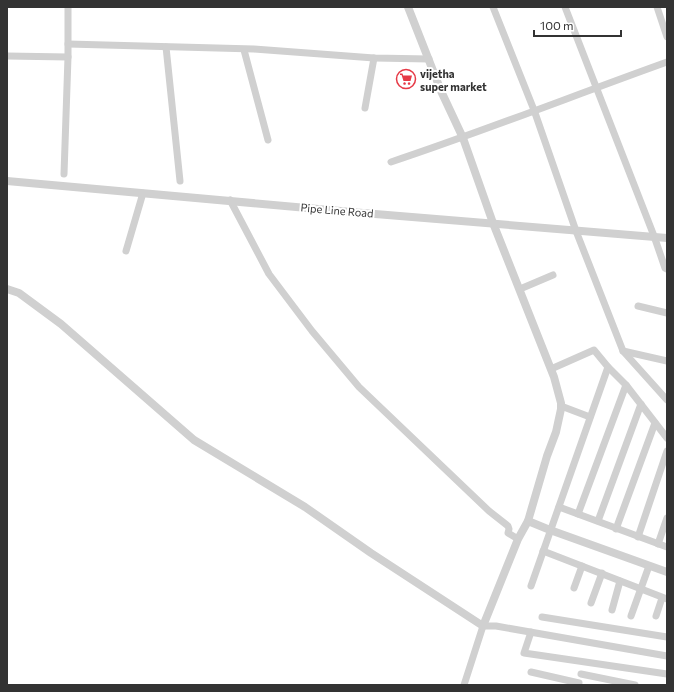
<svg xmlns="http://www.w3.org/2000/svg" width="674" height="692" viewBox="0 0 674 692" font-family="Commissioner,sans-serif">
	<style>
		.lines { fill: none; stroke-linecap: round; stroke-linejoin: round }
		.minor { stroke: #d0d0d0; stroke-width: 7 }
		.tertiary { stroke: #d0d0d0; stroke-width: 8 }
		.labels { text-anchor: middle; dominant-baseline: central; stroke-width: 4; stroke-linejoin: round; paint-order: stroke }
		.poi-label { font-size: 11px; font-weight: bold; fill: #333; stroke: #fff; text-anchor: start }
		.street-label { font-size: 11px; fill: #333; stroke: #fff }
	</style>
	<rect width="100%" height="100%" fill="#fff"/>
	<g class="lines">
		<g class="minor">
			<polyline points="493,7 534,110 576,231 623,351 667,400"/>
			<polyline points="565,7 654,236 665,268 667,269"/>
			<polyline points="657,7 667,37"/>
			<polyline points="68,44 254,49 374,58 429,59"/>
			<polyline points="166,47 180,181"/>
			<polyline points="244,50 268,140"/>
			<polyline points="7,56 68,57"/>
			<polyline points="365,108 374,58"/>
			<path d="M391 162C484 131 575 95 667 62"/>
			<polyline points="64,174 68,57 68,7"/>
			<polyline points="230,200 269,274 312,331 359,387 489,511 508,526 509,529 508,533 518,539"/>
			<polyline points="126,251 143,193"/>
			<polyline points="520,289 553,275"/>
			<polyline points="638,306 667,313"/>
			<polyline points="623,351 667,361"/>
			<polyline points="551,369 594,350 608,367 626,385 667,438"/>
			<polyline points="561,406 590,417"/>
			<polyline points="559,507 667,547"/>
			<polyline points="578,514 626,385"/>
			<polyline points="598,521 641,404"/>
			<polyline points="616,529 655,423"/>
			<polyline points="638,537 667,451"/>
			<polyline points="658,544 667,518"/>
			<polyline points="543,551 667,599"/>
			<polyline points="531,586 608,367"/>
			<polyline points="574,588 582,566"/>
			<polyline points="591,603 602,573"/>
			<polyline points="612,610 620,581"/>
			<polyline points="631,616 649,566"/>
			<polyline points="656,616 662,598"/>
			<polyline points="542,617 667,637"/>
			<polyline points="531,632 524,653 667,674"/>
			<polyline points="531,672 579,683"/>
			<polyline points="581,674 635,685"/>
			<polyline points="464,685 483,626 496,626 667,656"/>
		</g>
		<g class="tertiary">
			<polyline points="408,7 441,91 463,138 493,223 554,377 561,403 561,409 556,432 547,456 528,521"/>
			<polyline points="7,181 363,213 667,238"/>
			<polyline points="7,289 19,293 61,324 194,440 305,507 371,553 483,626 518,539 528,521 550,530 667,572"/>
		</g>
	</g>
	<defs>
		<g id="supermarket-ring" transform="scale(1)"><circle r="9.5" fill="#fff" stroke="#e63946" stroke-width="1.5"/><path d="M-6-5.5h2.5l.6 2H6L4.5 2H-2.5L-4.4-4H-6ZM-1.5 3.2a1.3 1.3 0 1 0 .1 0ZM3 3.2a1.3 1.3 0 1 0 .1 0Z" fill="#e63946"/></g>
	</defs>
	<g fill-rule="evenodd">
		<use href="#supermarket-ring" x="406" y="79"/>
	</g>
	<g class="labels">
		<g class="poi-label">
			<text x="420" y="73">vijetha<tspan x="420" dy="13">super market</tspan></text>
		</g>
		<g class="street-label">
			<text transform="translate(337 210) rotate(5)">Pipe Line Road</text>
		</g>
	</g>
	<rect width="674" height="692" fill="none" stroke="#333333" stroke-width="16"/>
	<path d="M534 30v6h87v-6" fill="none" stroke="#333333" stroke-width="2"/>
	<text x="540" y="30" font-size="12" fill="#333333" stroke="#ffffff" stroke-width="3" paint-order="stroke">100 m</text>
</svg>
